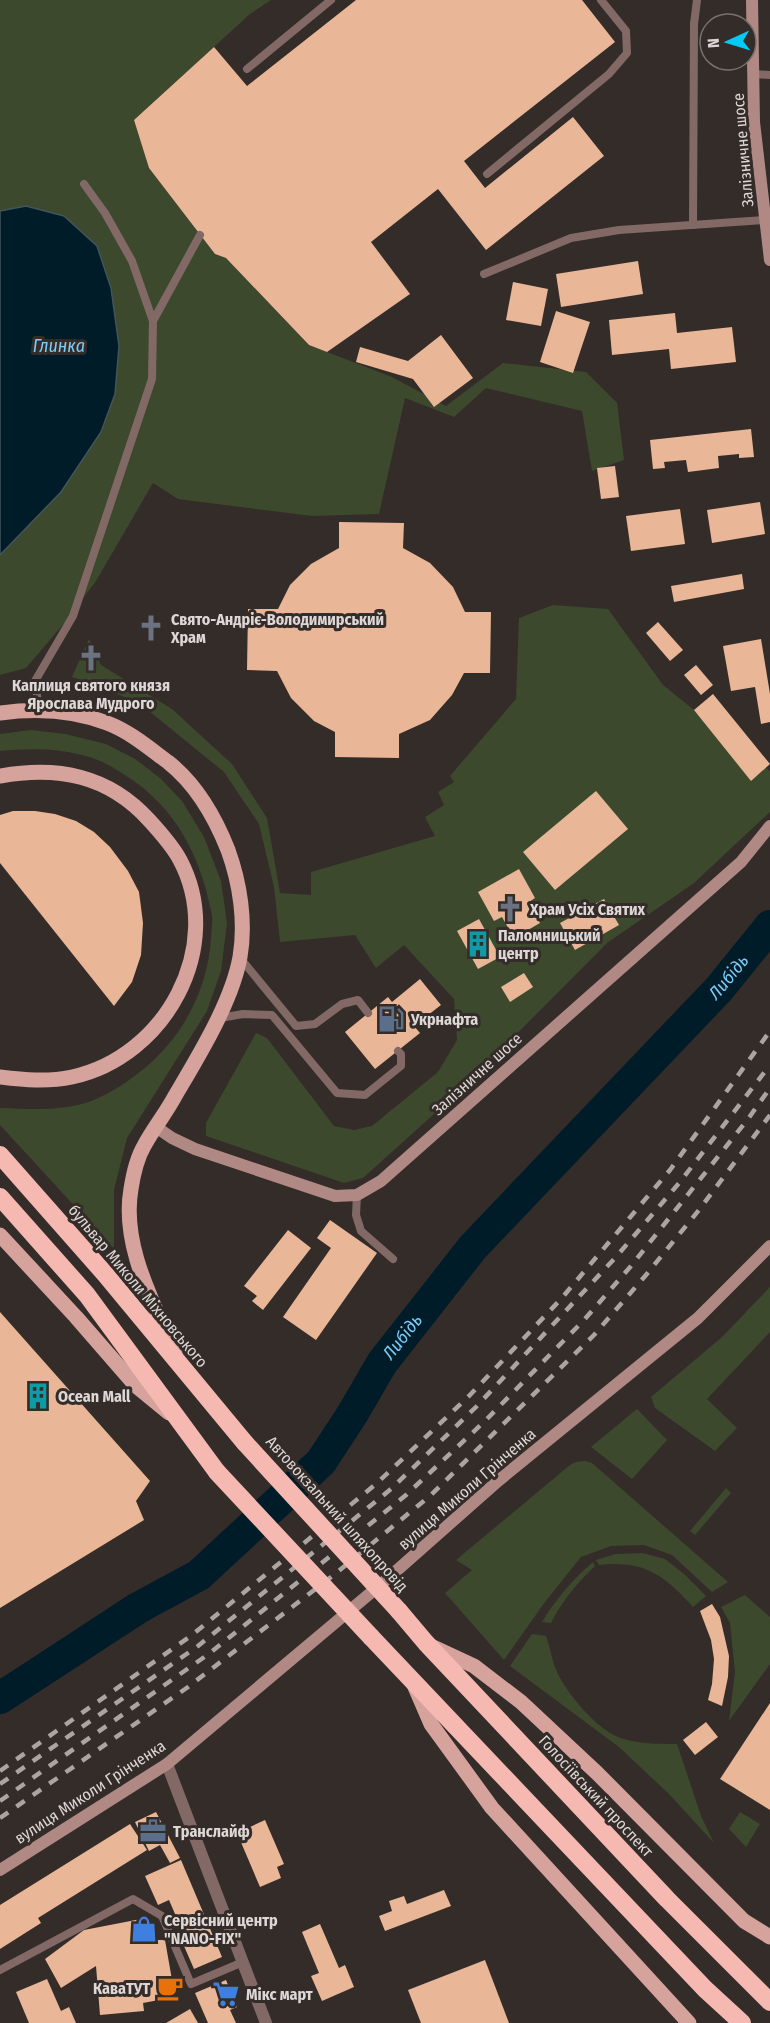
<svg xmlns="http://www.w3.org/2000/svg" width="770" height="2023" viewBox="0 0 770 2023" font-family="'Fira Sans Condensed',sans-serif">
	<style>
		.green { fill: #3c492d }
		.water { fill: #011c29; stroke: #43545d; stroke-width: 1.5 }
		.lines { fill: none; stroke-linecap: round; stroke-linejoin: round }
		.river { stroke: #011c29; stroke-width: 32 }
		.building { fill: #e9b797 }
		.lane { stroke: #826966; stroke-width: 8 }
		.street { stroke: #826966; stroke-width: 12 }
		.secondary { stroke: #b18984; stroke-width: 12 }
		.primary { stroke: #d5a29c; stroke-width: 15 }
		.highway { stroke: #f6b9b1; stroke-width: 18 }
		.rail { stroke: #aaa4a2; stroke-width: 4.5; stroke-dasharray: 10 10; stroke-linecap: butt }
		.highway-bridge { stroke: #f6b9b1; stroke-width: 18 }
		.labels { text-anchor: middle; dominant-baseline: central; stroke-width: 6; stroke-linejoin: round; paint-order: stroke }
		.street-label { font-size: 16px; fill: #ddd8d6; stroke: #342c29 }
		.poi-label { font-size: 16px; font-weight: bold; fill: #ddd8d6; stroke: #342c29; text-anchor: start }
		.water-label { font-size: 18px; font-style: italic; fill: #7bcdf9; stroke: #342c29 }
	</style>
	<rect width="100%" height="100%" fill="#342c29"/>
	<g class="green">
		<polygon points="0,0 271,0 250,14 134,120 149,168 215,254 226,258 309,345 392,377 446,406 503,363 586,372 617,403 624,460 592,471 582,411 486,388 454,417 405,398 379,514 312,516 178,499 153,483 96,581 66,621 26,668 0,675 0,555 61,492 26,206 0,211"/>
		<polygon points="553,605 608,609 663,685 770,771 770,812 694,883 607,943 464,1087 363,1178 344,1183 206,1136 206,1123 256,1033 267,1038 334,1126 354,1130 372,1126 438,1072 457,1040 454,999 404,945 376,968 355,935 280,942 274,887 259,824 224,772 138,702 72,677 89,639 101,665 172,709 232,764 267,818 280,893 311,895 311,872 435,836 425,817 444,805 438,792 454,782 450,776 516,699 519,618"/>
		<path d="M31 730 65 734 106 744 135 759 160 778 182 801 204 837 221 881 227 923 221 971 207 1011 127 1138 114 1190V1249L0 1125V1108C28 1109 54 1111 82 1104 106 1098 137 1076 155 1059 188 1026 208 985 211 938 211 931 213 923 212 916 211 908 208 900 207 893 195 849 175 812 138 784 122 773 105 761 86 756 58 748 28 748 0 751V734Z"/>
		<polygon points="770,1287 770,1332 707,1399 737,1428 715,1451 655,1408 651,1397 722,1337"/>
		<polygon points="637,1409 667,1440 632,1479 591,1447"/>
		<polygon points="585,1461 592,1463 728,1582 712,1592 672,1555 644,1545 611,1546 581,1557 545,1602 504,1660 445,1593 472,1570 456,1560 570,1465 576,1462"/>
		<polygon points="726,1488 731,1493 695,1535 690,1531"/>
		<path d="M642 1553 665 1559 684 1574 706 1596 693 1607C664 1575 644 1560 599 1565L596 1560 615 1554Z"/>
		<path d="M593 1562 595 1566C577 1583 562 1601 551 1623L542 1622C556 1599 572 1580 593 1562Z"/>
		<polygon points="745,1595 770,1617 770,1664 729,1721 735,1672 730,1623 721,1607"/>
		<path d="M532 1634 546 1636C550 1647 552 1661 557 1672 567 1693 592 1723 612 1734 629 1744 657 1744 677 1744L701 1816 714 1843 669 1794 619 1747 510 1666Z"/>
		<polygon points="740,1812 760,1824 746,1847 729,1829"/>
	</g>
	<polygon class="water" points="26,206 64,216 97,246 111,288 119,346 115,394 101,432 61,492 0,555 0,211"/>
	<g class="lines">
		<path class="river" id="s1" d="M0 1698 138 1608 199 1575 321 1462 353 1413 382 1363 473 1247 719 989 770 926"/>
	</g>
	<g class="building">
		<polygon points="356,0 582,0 615,42 464,161 485,188 573,117 604,156 486,250 438,189 371,242 410,294 327,352 309,345 226,258 215,254 149,168 134,120 214,47 247,86"/>
		<polygon points="638,261 643,294 561,307 556,274"/>
		<polygon points="513,282 548,289 541,326 506,320"/>
		<polygon points="556,311 590,322 573,373 540,362"/>
		<polygon points="675,313 677,333 732,327 736,362 671,369 669,349 612,355 609,320"/>
		<polygon points="441,335 473,378 434,407 413,379 356,362 360,347 408,361"/>
		<polygon points="751,429 754,457 739,458 739,454 718,456 719,468 688,472 686,460 664,462 665,468 653,469 650,440"/>
		<polygon points="615,466 619,497 601,499 597,468"/>
		<polygon points="760,502 765,534 712,543 707,510"/>
		<polygon points="680,509 685,544 631,551 626,516"/>
		<polygon points="339,522 404,523 403,548 430,563 453,587 465,612 491,612 490,673 464,673 452,695 430,720 399,734 399,758 335,757 335,732 314,721 291,698 277,671 247,670 248,609 278,609 290,585 311,564 339,548"/>
		<polygon points="742,574 744,589 674,602 671,586"/>
		<polygon points="658,622 683,650 670,661 646,633"/>
		<polygon points="761,639 770,694 770,722 761,724 755,687 731,691 723,646"/>
		<polygon points="696,665 713,685 701,695 684,675"/>
		<polygon points="713,694 770,764 751,781 694,710"/>
		<polygon points="596,791 628,829 555,890 523,852"/>
		<polygon points="13,811 35,811 55,814 76,821 94,832 110,847 128,871 139,892 143,923 141,955 132,982 114,1006 0,863 0,815"/>
		<polygon points="519,869 535,898 529,902 540,923 514,938 502,917 494,921 478,892"/>
		<polygon points="604,899 619,925 575,950 560,923"/>
		<polygon points="479,919 500,957 478,969 457,931"/>
		<polygon points="524,973 533,987 510,1002 501,987"/>
		<polygon points="420,979 441,1005 414,1026 420,1033 375,1069 345,1032 388,997 392,1002"/>
		<polygon points="330,1220 377,1253 316,1340 283,1317 331,1248 317,1238"/>
		<polygon points="288,1230 311,1248 263,1310 252,1301 257,1296 244,1286"/>
		<polygon points="0,1312 150,1481 136,1501 144,1520 0,1608"/>
		<polygon points="712,1604 720,1617 729,1656 728,1677 722,1706 708,1700 712,1684 714,1659 711,1640 700,1611"/>
		<polygon points="770,1703 770,1810 720,1779"/>
		<polygon points="706,1722 718,1737 695,1755 683,1740"/>
		<polygon points="156,1812 180,1858 170,1863 160,1845 149,1851 135,1822"/>
		<polygon points="265,1820 284,1864 277,1867 281,1878 260,1887 237,1833"/>
		<polygon points="130,1824 147,1850 38,1918 41,1923 0,1949 0,1905"/>
		<polygon points="181,1860 222,1957 194,1969 184,1946 188,1944 169,1900 158,1905 145,1876"/>
		<polygon points="444,1890 451,1906 385,1931 379,1916 392,1911 389,1901 404,1896 407,1904"/>
		<polygon points="146,1918 150,1940 165,1940 175,1997 143,2003 144,2011 100,2015 96,1966 61,1988 45,1959 84,1930"/>
		<polygon points="320,1924 339,1968 345,1965 354,1987 322,2001 311,1976 319,1973 302,1932"/>
		<polygon points="485,1960 509,2023 421,2023 408,1990"/>
		<polygon points="47,1979 61,2011 69,2007 76,2023 29,2023 16,1992"/>
		<polygon points="226,1980 237,2007 230,2010 236,2023 208,2023 195,1993"/>
		<polygon points="190,2009 198,2023 166,2023"/>
	</g>
	<g class="lines">
		<g class="lane">
			<polyline points="247,69 331,0"/>
			<polyline points="753,74 770,75"/>
			<polyline points="487,174 609,74 627,53 626,31 601,0"/>
			<polyline points="693,225 694,24 697,0"/>
			<polyline points="484,274 571,238 619,230 765,220"/>
			<polyline points="153,321 200,235"/>
			<polyline points="39,710 35,681 73,616 152,379 153,321 132,261 105,213 84,184"/>
			<polyline points="241,959 296,1026 315,1024 342,1004 358,1000 368,1013"/>
			<polyline points="220,1018 243,1014 272,1015 337,1093 365,1095 401,1066 401,1054 398,1051"/>
			<polyline points="357,1195 356,1215 361,1231 393,1259"/>
			<polyline points="0,1970 133,1899 162,1916 191,1984 243,1962"/>
		</g>
		<polyline class="street" points="167,1764 266,2023"/>
		<g class="secondary">
			<polyline points="752,0 754,122 770,260"/>
			<polyline points="156,1127 172,1138 195,1149 335,1196 357,1195 381,1181 741,862 770,826"/>
			<polyline points="0,1870 167,1764 386,1580 498,1481 698,1318 770,1246"/>
		</g>
		<g class="primary">
			<path d="M0 713C36 708 73 710 107 723 129 731 149 748 168 762 196 784 215 817 228 850 240 883 246 922 240 957 232 1002 198 1057 175 1096 166 1113 153 1129 144 1146 137 1158 133 1176 131 1189 121 1246 154 1303 175 1353"/>
			<path d="M0 776C58 766 108 775 149 820 160 832 172 845 180 860 226 947 165 1057 72 1077 48 1082 24 1080 0 1077"/>
			<polyline points="0,1235 76,1317 136,1386 169,1413"/>
			<polyline points="431,1646 474,1666 521,1702 597,1773 744,1921 770,1937"/>
			<polyline points="415,1687 431,1724 492,1808 689,2023"/>
		</g>
		<g class="highway">
			<polyline points="0,1155 105,1274 245,1443"/>
			<polyline points="0,1197 87,1295 217,1472"/>
			<polyline points="399,1611 426,1643 667,1899 770,2002"/>
			<polyline points="371,1637 705,1989 742,2023"/>
		</g>
		<g class="rail">
			<polyline points="0,1771 192,1635 376,1484 469,1396 561,1299 670,1170 770,1031"/>
			<polyline points="0,1784 198,1646 391,1489 476,1407 616,1257 680,1182 770,1065"/>
			<polyline points="0,1801 210,1653 406,1495 485,1421 584,1320 631,1266 748,1119 770,1088"/>
			<polyline points="0,1818 188,1687 335,1574 431,1495 594,1335 646,1275 699,1210 770,1115"/>
		</g>
		<g class="highway-bridge">
			<polyline points="245,1443 399,1611"/>
			<polyline points="217,1472 371,1637"/>
		</g>
	</g>
	<defs>
		<g id="church-bare" transform="scale(2.07)"><path d="M-1.2-6h2.4v3.5h3.3v2.4h-3.3V6h-2.4V-.1h-3.3v-2.4h3.3Z" fill="#6b7280" stroke="#342c29" stroke-width="2.5" paint-order="stroke"/></g>
		<g id="building-bare" transform="scale(2.07)"><path d="M-4-6H4V6H1V3H-1V6H-4ZM-2.5-4.3h1.7v1.8h-1.7ZM.8-4.3h1.7v1.8H.8ZM-2.5-1h1.7V.8h-1.7ZM.8-1h1.7V.8H.8Z" fill="#0f9aa8" stroke="#342c29" stroke-width="2.5" paint-order="stroke"/></g>
		<g id="fuel-bare" transform="scale(2.07)"><path d="M-5.5-6h7V0h2V4h1.3V-2.5L3-4.5l.8-.8L6-3V5H2.5V1h-1V6h-7ZM-4.2-4.7v3.2H.2V-4.7Z" fill="#5c6f8a" stroke="#342c29" stroke-width="2.5" paint-order="stroke"/></g>
		<g id="office-bare" transform="scale(2.07)"><path d="M-6-3h4V-5.5h4V-3h4V5H-6ZM-1-4.5V-3h2v-1.5ZM-6 0V1H6V0Z" fill="#5c6f8a" stroke="#342c29" stroke-width="2.5" paint-order="stroke"/></g>
		<g id="shop-bare" transform="scale(2.07)"><path d="M-5-2.5h2.3a2.7 3.5 0 0 1 5.4 0H5L5.5 6h-11ZM-1.5-2.5h3a1.5 2.3 0 0 0-3 0Z" fill="#3f7fe0" stroke="#342c29" stroke-width="2.5" paint-order="stroke"/></g>
		<g id="cafe-bare" transform="scale(2.07)"><path d="M-5.5-4.5H6V0H3Q3 3.5 0 3.5H-2.5Q-5.5 3.5-5.5 0ZM3-3.2v2h1.7v-2ZM-6 4.5H4V6H-6Z" fill="#e8710a" stroke="#342c29" stroke-width="2.5" paint-order="stroke"/></g>
		<g id="supermarket-bare" transform="scale(2.07)"><path d="M-6-5.5h2.5l.6 2H6L4.5 2H-2.5L-4.4-4H-6ZM-1.5 3.2a1.3 1.3 0 1 0 .1 0ZM3 3.2a1.3 1.3 0 1 0 .1 0Z" fill="#3f7fe0" stroke="#342c29" stroke-width="2.5" paint-order="stroke"/></g>
	</defs>
	<g fill-rule="evenodd">
		<use href="#church-bare" x="151" y="628"/>
		<use href="#church-bare" x="91" y="658"/>
		<use href="#church-bare" x="510" y="909"/>
		<use href="#building-bare" x="478" y="944"/>
		<use href="#fuel-bare" x="391" y="1019"/>
		<use href="#building-bare" x="38" y="1396"/>
		<use href="#office-bare" x="153" y="1831"/>
		<use href="#shop-bare" x="144" y="1929"/>
		<use href="#cafe-bare" x="170" y="1988"/>
		<use href="#supermarket-bare" x="226" y="1994"/>
	</g>
	<g class="labels">
		<g class="street-label">
			<text transform="translate(743 150) rotate(-95)">Залізничне шосе</text>
			<text transform="translate(477 1074) rotate(-42)">Залізничне шосе</text>
			<text transform="translate(138 1286) rotate(50)">бульвар Миколи Міхновського</text>
			<text transform="translate(467 1489) rotate(-41)">вулиця Миколи Грінченка</text>
			<text transform="translate(337 1514) rotate(48)">Автовокзальний шляхопровід</text>
			<text transform="translate(90 1792) rotate(-33)">вулиця Миколи Грінченка</text>
			<text transform="translate(596 1796) rotate(47)">Голосіївський проспект</text>
		</g>
		<g class="poi-label">
			<text x="171" y="619">Свято-Андріє-Володимирський<tspan x="171" dy="18">Храм</tspan></text>
			<text x="91" y="685" text-anchor="middle">Каплиця святого князя<tspan x="91" dy="18">Ярослава Мудрого</tspan></text>
			<text x="530" y="909">Храм Усіх Святих</text>
			<text x="498" y="935">Паломницький<tspan x="498" dy="18">центр</tspan></text>
			<text x="411" y="1019">Укрнафта</text>
			<text x="58" y="1396">Ocean Mall</text>
			<text x="173" y="1831">Транслайф</text>
			<text x="164" y="1920">Сервісний центр<tspan x="164" dy="18">"NANO-FIX"</tspan></text>
			<text x="150" y="1988" text-anchor="end">КаваТУТ</text>
			<text x="246" y="1994">Мікс март</text>
		</g>
		<g class="water-label">
			<text x="59" y="346">Глинка</text>
			<text stroke="none"><textPath href="#s1" startOffset="1036">Либідь</textPath></text>
			<text stroke="none"><textPath href="#s1" startOffset="550">Либідь</textPath></text>
		</g>
	</g>
	<g transform="translate(728 42) rotate(266)"><circle r="28" fill="#342c29" stroke="#78716e" stroke-width="1.5"/>
	<path d="M0-4.5L10 22L0 15L-10 22Z" fill="#02cbf9"/>
	<text y="-9" font-size="16" font-weight="bold" text-anchor="middle" fill="#ddd8d6">N</text>
	</g>
</svg>
